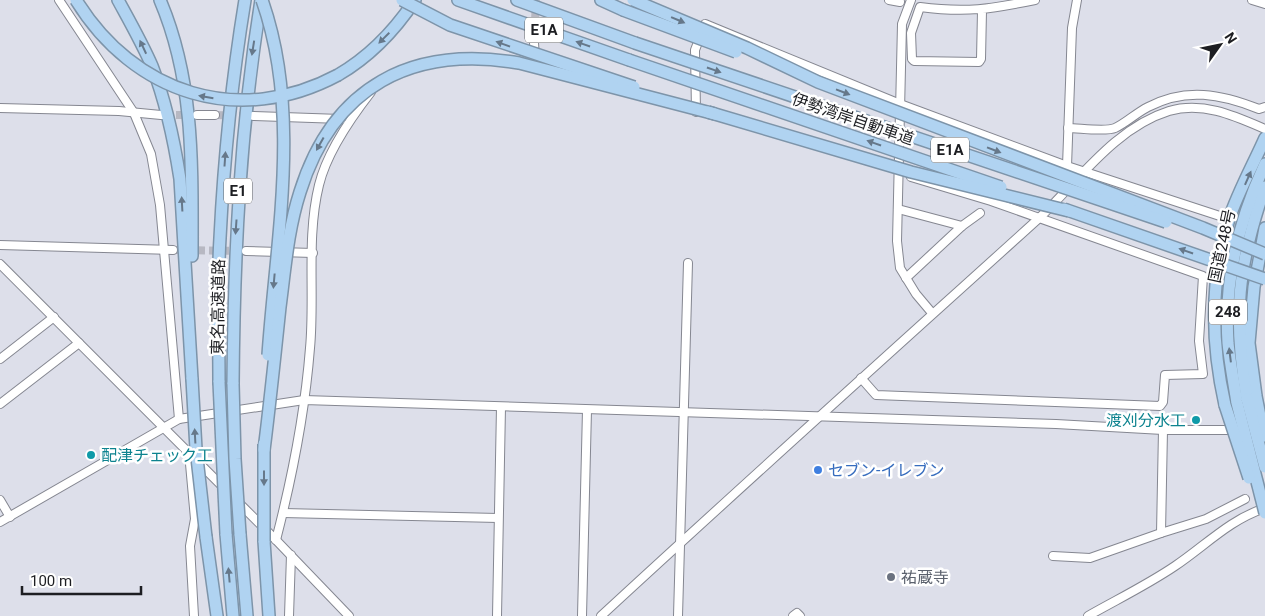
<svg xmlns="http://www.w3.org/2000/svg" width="1265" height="616" viewBox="0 0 1265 616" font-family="Roboto,'Noto Sans JP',sans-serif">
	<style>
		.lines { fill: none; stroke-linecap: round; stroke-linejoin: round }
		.minor-tunnel { stroke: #b7b8c2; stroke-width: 8; stroke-dasharray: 8 4; stroke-linecap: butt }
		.minor-casing { stroke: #858791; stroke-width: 10 }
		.highway-casing { stroke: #7d94a9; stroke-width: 14 }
		.minor { stroke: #fff; stroke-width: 8 }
		.highway { stroke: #b0d3f1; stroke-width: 11 }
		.highway-bridge-casing { stroke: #7d94a9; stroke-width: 14; stroke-linecap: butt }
		.highway-bridge { stroke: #b0d3f1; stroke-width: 11 }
		.oneway { fill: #66788a }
		.culture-dot { fill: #0f9aa8; stroke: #fff; stroke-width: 2 }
		.shop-dot { fill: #3f7fe0; stroke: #fff; stroke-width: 2 }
		.worship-dot { fill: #6b7280; stroke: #fff; stroke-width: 2 }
		.labels { text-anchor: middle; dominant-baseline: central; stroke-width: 5; stroke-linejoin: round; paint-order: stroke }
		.shield { fill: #fff; stroke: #616264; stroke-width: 1 }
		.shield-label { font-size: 15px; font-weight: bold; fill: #1d1e22 }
		.street-label { font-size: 16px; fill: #1d1e22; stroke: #fff }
		.culture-label { font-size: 16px; fill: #0d838f; stroke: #fff; text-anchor: end }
		.shop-label { font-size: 16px; fill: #366cbe; stroke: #fff; text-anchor: start }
		.worship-label { font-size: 16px; fill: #5b616d; stroke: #fff; text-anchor: start }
	</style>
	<rect width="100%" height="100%" fill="#dddfea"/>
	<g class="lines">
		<g class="minor-tunnel">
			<polyline points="534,43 536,0"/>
			<polyline points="164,115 190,115"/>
			<polyline points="215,115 248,116"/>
			<polyline points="173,250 239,251"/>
		</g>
		<g class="minor-casing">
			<g id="minor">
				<polyline points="59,0 134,113 151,154 160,205 179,419"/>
				<polyline points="889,0 900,2"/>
				<polyline points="911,0 902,24 897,241 900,268 916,294 932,313"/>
				<polyline points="1252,0 1265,4"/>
				<path d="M982 11 981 59 979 62 914 61 912 59 911 33 920 7C966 13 991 9 1035 0"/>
				<polyline points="534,43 535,57"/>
				<polyline points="0,108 119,111 161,115"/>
				<polyline points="696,112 695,50 705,24 900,104 1067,166 1229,219"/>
				<polyline points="197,115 215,115"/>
				<polyline points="253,116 341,119"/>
				<path d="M1068 128C1079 128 1106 132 1115 128 1126 123 1136 113 1148 107 1186 87 1221 94 1259 109L1265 107"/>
				<polyline points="1067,166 1072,28 1077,0"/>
				<polyline points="898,209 962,226"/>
				<polyline points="0,245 173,250"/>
				<polyline points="246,251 313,253"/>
				<polyline points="0,264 276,540 349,616"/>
				<polyline points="906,278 962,226 980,213"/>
				<polyline points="0,359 54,317"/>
				<polyline points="861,378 876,395 1160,406 1163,402 1165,375 1203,374 1199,341 1203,276 991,201 911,177"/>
				<polyline points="0,404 79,343"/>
				<polyline points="189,453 195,519 190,546 194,616"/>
				<polyline points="0,500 10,517"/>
				<polyline points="283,513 498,518"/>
				<polyline points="0,522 179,419 304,400 1056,424 1163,430 1236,430"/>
				<polyline points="1161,533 1206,519 1245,499"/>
				<path d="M276 540C292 478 305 412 310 348 315 295 306 238 319 185 327 152 350 119 371 92"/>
				<polyline points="1053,556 1090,558 1161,533 1163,430"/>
				<polyline points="289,616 291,555"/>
				<polyline points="497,616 501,407"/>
				<polyline points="582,616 587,410"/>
				<path d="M601 616C745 483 891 352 1037 220 1077 183 1114 128 1169 111 1203 101 1235 116 1265 129"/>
				<polyline points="678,616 688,263"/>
				<polyline points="793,616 797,613 800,616"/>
				<path d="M1088 616C1116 600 1147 585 1175 566 1205 546 1229 520 1265 508"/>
			</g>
		</g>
		<g class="highway-casing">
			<g id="highway">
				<path d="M118 0C130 22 142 43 152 66 166 102 174 140 180 179L192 379"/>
				<path d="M160 0C195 82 192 168 192 256"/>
				<polyline points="458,0 629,60"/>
				<polyline points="517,0 635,43"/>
				<polyline points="601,0 623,10"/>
				<path d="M338 75C369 57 395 30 415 0"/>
				<path d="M219 382C219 334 217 286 220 238 224 158 232 79 245 0"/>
				<path d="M233 384C234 253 240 130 261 0"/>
				<polyline points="1256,396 1249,343 1254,287 1265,228"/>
				<path d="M1247 399C1233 316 1237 267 1265 187"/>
				<path d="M1237 403C1234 383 1230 363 1228 343 1224 281 1239 220 1265 164"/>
				<path d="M1225 405C1211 343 1210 280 1229 219 1238 192 1253 165 1265 138"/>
				<polyline points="226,534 233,616"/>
				<polyline points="240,534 247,616"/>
				<polyline points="206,537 217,616"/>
				<polyline points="264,541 269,616"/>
			</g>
		</g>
		<use href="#minor" class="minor"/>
		<use href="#highway" class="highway"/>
		<g class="highway-bridge-casing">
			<g id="highway-bridge">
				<path d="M76 0C134 94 239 128 338 75"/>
				<path d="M262 0C302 113 276 239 268 355"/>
				<polyline points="402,0 450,25 634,87"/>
				<polyline points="633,0 747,48 818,82 1203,228 1265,254"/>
				<polyline points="623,10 736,52"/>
				<polyline points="635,43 1166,222"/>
				<polyline points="629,60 1001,187"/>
				<polyline points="708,112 911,172 1069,211"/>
				<polyline points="1064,209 1265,279"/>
				<polyline points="192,379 196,449 206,537"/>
				<polyline points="219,382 226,534"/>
				<polyline points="233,384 235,459 240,534"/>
				<polyline points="1256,396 1264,436"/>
				<polyline points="1247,399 1265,467"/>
				<polyline points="1237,403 1265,513"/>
				<polyline points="1225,405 1249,478"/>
				<polyline points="264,444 264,541"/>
				<path d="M264 450C270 403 275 355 280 307 285 269 288 229 300 192 333 86 412 45 519 63L715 114"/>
			</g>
		</g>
		<use href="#highway-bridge" class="highway-bridge"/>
	</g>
	<defs><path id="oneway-solid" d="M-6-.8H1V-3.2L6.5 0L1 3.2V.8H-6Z" transform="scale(1.25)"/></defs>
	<g class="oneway">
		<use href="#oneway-solid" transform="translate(678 20) rotate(23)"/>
		<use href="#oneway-solid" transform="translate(384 38) rotate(135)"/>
		<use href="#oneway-solid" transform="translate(503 44) rotate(-160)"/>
		<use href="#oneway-solid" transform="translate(583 44) rotate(-161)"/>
		<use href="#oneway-solid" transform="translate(143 47) rotate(-115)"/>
		<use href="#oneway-solid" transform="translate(253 48) rotate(99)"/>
		<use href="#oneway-solid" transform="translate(714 70) rotate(19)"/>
		<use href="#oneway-solid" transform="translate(843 92) rotate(21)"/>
		<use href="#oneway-solid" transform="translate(206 97) rotate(-170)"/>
		<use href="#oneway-solid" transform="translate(874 143) rotate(-161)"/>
		<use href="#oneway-solid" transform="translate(320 144) rotate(119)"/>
		<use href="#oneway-solid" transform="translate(994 150) rotate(21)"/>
		<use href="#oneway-solid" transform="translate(225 159) rotate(-86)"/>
		<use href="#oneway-solid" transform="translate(1248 178) rotate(-66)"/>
		<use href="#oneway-solid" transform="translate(182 204) rotate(-93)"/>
		<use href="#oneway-solid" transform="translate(236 227) rotate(94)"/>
		<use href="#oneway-solid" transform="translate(1186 251) rotate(-161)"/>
		<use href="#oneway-solid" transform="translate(274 281) rotate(95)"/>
		<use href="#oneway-solid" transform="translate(1230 355) rotate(-97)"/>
		<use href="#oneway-solid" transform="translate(195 436) rotate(-93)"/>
		<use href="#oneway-solid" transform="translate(264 478) rotate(90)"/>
		<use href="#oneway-solid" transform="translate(229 575) rotate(-95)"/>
	</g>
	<g class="culture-dot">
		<circle cx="1196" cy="420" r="5"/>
		<circle cx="91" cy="455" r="5"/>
	</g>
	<circle class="shop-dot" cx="818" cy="470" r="5"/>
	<circle class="worship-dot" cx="891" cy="577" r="5"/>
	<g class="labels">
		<g class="shield">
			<rect x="525" y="17.5" width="38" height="25" rx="4"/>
			<rect x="931" y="137.5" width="38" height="25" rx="4"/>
			<rect x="224" y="178.5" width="28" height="25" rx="4"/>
			<rect x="1209" y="299.5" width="38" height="25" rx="4"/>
		</g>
		<g class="shield-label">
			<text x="544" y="30">E1A</text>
			<text x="950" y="150">E1A</text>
			<text x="238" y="191">E1</text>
			<text x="1228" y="312">248</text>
		</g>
		<g class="street-label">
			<text transform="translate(853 119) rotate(19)">伊勢湾岸自動車道</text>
			<text transform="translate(1222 246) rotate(-78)">国道248号</text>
			<text transform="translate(218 307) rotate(-89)">東名高速道路</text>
		</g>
		<g class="culture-label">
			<text x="1186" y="420">渡刈分水工</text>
			<text x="101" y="455" text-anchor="start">配津チェック工</text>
		</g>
		<g class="shop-label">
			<text x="828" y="470">セブン-イレブン</text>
		</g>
		<g class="worship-label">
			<text x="901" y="577">祐蔵寺</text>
		</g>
	</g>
	<g transform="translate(1220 45) rotate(57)" stroke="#ffffff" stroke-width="4" paint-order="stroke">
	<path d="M0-4L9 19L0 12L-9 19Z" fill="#1d1e22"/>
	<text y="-8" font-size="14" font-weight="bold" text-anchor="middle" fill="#1d1e22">N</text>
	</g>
	<path d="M22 586v8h119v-8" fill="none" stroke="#1d1e22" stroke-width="2.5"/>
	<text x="30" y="586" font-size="15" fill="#1d1e22" stroke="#ffffff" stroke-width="4" paint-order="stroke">100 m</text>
</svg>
